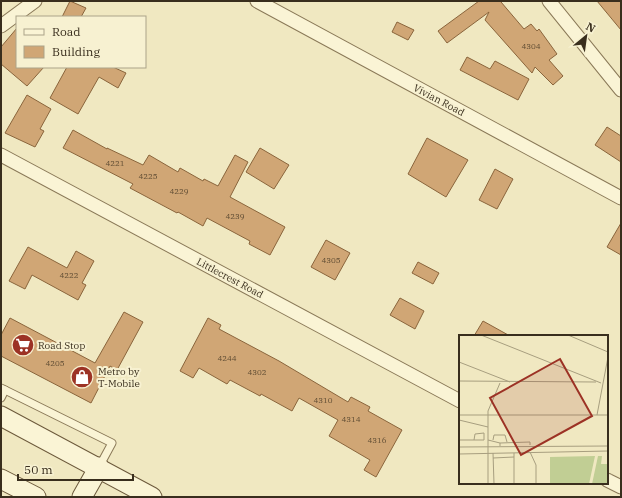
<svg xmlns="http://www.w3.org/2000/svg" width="622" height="498" viewBox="0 0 622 498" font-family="'IBM Plex Serif',serif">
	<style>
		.building { fill: #d0a675; stroke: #8a653c }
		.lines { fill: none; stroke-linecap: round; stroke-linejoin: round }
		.service-casing { stroke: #8a7958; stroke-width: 9 }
		.minor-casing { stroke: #8a7958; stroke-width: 15 }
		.secondary-casing { stroke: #6c593b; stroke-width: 21 }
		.service { stroke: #faf4d5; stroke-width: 7 }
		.minor { stroke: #faf4d5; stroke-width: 13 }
		.secondary { stroke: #faf4d5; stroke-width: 19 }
		.labels { text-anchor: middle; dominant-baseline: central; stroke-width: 4; stroke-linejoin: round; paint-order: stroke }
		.number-label { font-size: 8px; fill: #5f4c33 }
		.street-label { font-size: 10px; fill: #392e1d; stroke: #f7f1d1 }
		.poi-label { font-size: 10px; fill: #392e1d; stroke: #f7f1d1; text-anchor: start }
		.inset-road { fill: none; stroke: #a79e7f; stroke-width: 1 }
		.view { fill: #9c3225; fill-opacity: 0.15; stroke: #9c3225; stroke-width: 2 }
		.inset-edge { fill: none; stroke: #392e1d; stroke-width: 2 }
	</style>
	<rect width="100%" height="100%" fill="#f0e8c1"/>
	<g class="building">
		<polygon points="70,1 86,8 81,17 62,17"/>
		<polygon points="479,1 503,1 501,2 524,29 531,24 537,31 539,29 557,54 549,60 563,76 553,85 535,67 532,73 485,20 489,12 447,43 438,31"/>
		<polygon points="597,1 621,1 621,30"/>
		<polygon points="397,22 414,30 408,40 392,32"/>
		<polygon points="17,28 17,67 44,67 27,86 1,64 1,47"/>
		<polygon points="467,57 490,69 495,61 529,79 518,100 460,70"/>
		<polygon points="67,67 113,67 126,73 118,88 99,77 78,114 50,98"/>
		<polygon points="27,95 51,109 40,129 44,131 35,147 5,133"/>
		<polygon points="607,127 621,136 621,162 595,145"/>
		<polygon points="73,130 107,149 107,148 143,165 149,155 178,172 180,168 203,181 204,179 218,186 235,155 248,162 230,197 285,227 270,255 249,244 250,241 207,218 203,226 178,212 177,213 130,188 133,184 63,148"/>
		<polygon points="427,138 468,160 446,197 408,174"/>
		<polygon points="260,148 289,165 274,189 246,172"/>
		<polygon points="495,169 513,179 497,209 479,200"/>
		<polygon points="621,223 621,255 607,247"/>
		<polygon points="326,240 350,253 335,280 311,267"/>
		<polygon points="28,247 67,268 76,251 94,261 82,283 86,285 78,300 32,275 25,289 9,281"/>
		<polygon points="418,262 439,273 433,284 412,273"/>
		<polygon points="400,298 424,311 415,329 390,315"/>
		<polygon points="124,312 143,322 117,370 110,366 91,403 1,356 1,335 10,318 95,363"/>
		<polygon points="208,318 221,325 219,329 279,361 348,402 351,397 370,407 368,411 402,430 376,477 364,470 370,460 329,436 338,420 299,398 292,411 261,394 260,396 230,380 227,384 199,368 193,378 180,371"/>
		<polygon points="483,321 510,336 474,336"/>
	</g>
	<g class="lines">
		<g class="service-casing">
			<g id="service">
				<polyline points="1,388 112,443 99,467"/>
				<polyline points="1,398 5,390"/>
			</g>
		</g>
		<g class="minor-casing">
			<g id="minor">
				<polyline points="257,1 621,198"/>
				<polyline points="549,1 621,90"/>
				<polyline points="1,26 35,1"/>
				<polyline points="1,155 460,401"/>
				<polyline points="607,480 621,487"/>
			</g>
		</g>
		<g class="secondary-casing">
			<g id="secondary">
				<polyline points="1,416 152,497"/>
				<polyline points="1,479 36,497"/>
				<polyline points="82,497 99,467"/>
			</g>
		</g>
		<use href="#service" class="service"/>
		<use href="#minor" class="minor"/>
		<use href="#secondary" class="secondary"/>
	</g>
	<defs>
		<g id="supermarket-disc" transform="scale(1.15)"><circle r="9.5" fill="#9c3225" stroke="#f7f1d1"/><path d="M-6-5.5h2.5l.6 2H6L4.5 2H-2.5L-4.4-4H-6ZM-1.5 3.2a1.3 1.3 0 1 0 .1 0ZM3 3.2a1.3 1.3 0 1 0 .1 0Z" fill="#fff"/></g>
		<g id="shop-disc" transform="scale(1.15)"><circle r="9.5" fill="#9c3225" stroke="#f7f1d1"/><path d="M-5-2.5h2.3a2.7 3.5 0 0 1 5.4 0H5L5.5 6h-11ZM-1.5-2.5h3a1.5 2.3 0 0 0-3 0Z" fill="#fff"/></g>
	</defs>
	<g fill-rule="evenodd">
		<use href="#supermarket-disc" x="23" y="345"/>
		<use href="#shop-disc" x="82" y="377"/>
	</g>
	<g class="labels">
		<g class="number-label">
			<text x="531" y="46">4304</text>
			<text x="115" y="163">4221</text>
			<text x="148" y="176">4225</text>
			<text x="179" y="191">4229</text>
			<text x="235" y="216">4239</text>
			<text x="331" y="260">4305</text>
			<text x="69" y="275">4222</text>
			<text x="227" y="358">4244</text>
			<text x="55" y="363">4205</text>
			<text x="257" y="372">4302</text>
			<text x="323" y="400">4310</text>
			<text x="351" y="419">4314</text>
			<text x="377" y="440">4316</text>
		</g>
		<g class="street-label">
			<text transform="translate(439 100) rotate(28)">Vivian Road</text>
			<text transform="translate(230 278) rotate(28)">Littlecrest Road</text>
		</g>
		<g class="poi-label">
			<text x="38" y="345">Road Stop</text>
			<text x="98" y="371">Metro by<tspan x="98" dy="12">T-Mobile</tspan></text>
		</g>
	</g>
	<g transform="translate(459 335)">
		<rect width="149" height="149" fill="#f0e8c1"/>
		<path d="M136 121 130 149H91V122ZM139 121H143L142 129H149V149H133Z" fill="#c1ce94"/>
		<path class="inset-road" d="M22 0 142 48M109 0 149 17M0 27 51 47M0 46 137 47M0 80H149M138 80 149 22M0 85 29 92M0 105H25V98L16 99 15 105M29 105 41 108V111M34 105 35 100H46L48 107M41 108 71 107V110M0 112 149 111M71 117 77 130V149M34 118 35 149M55 118V149M0 119 149 116M34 123 55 122M0 127V141M29 149V76L41 48"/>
		<path class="view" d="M101 24 133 81 62 120 31 63Z"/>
		<rect width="149" height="149" class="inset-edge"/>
	</g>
	<rect width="622" height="498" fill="none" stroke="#392e1d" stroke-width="4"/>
	<rect x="16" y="16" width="130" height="52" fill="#f7f1d1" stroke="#aba389"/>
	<rect x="24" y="29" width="20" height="6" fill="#faf4d5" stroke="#aba389"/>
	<text x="52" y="36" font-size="12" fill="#392e1d">Road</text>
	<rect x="24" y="46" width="20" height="12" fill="#d0a675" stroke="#aba389"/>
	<text x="52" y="56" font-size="12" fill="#392e1d">Building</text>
	<g transform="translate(586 36) rotate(29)" stroke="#f7f1d1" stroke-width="3" paint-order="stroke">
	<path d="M0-3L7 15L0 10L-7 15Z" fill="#392e1d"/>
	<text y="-6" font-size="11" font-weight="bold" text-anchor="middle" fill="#392e1d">N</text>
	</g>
	<path d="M18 474v6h115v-6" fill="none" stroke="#392e1d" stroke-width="2"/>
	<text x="24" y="474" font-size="12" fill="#392e1d" stroke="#f7f1d1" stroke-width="3" paint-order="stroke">50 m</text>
</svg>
